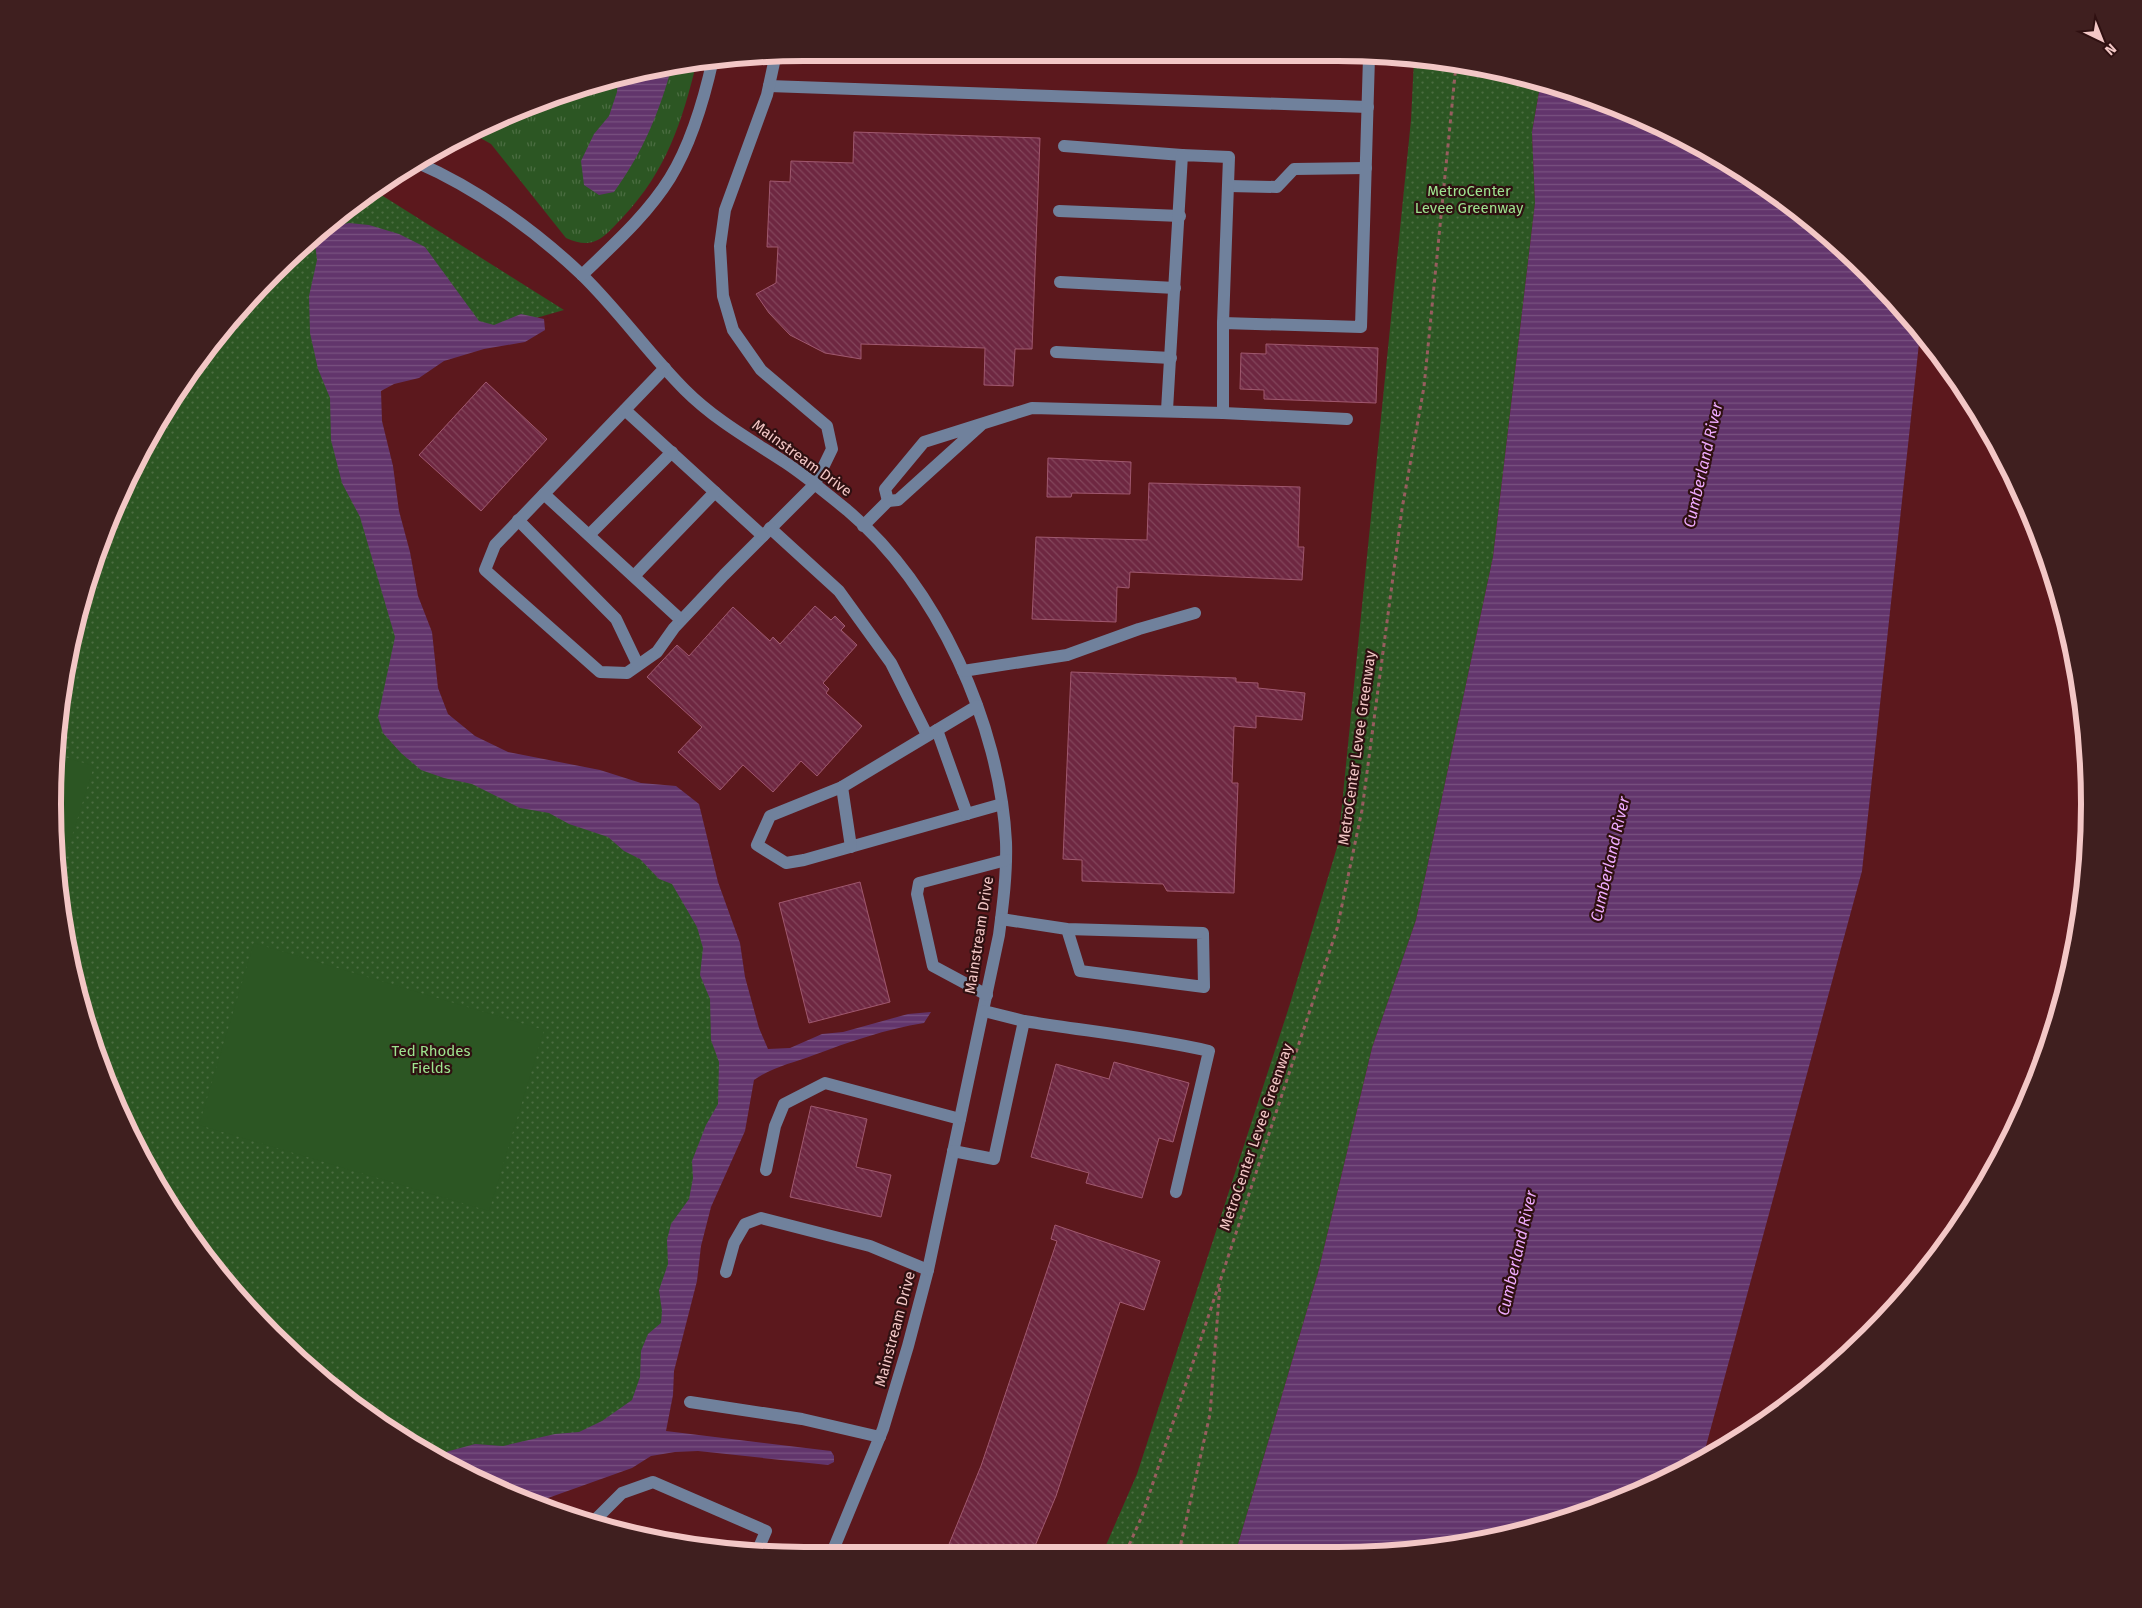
<svg xmlns="http://www.w3.org/2000/svg" width="2142" height="1608" viewBox="0 0 2142 1608" font-family="'Fira Sans',sans-serif">
	<style>
		.grass { fill: url(#grass-tufts) }
		.park { fill: url(#park-dots) }
		.pitch { fill: #2c5623 }
		.water { fill: url(#water-rules) }
		.building { fill: url(#building-back-hatch); stroke: #a0586f }
		.lines { fill: none; stroke-linecap: round; stroke-linejoin: round }
		.path { stroke: #975d5f; stroke-width: 3; stroke-dasharray: 4 4; stroke-linecap: butt }
		.minor { stroke: #70819c; stroke-width: 12 }
		.labels { text-anchor: middle; dominant-baseline: central; stroke-width: 4.5; stroke-linejoin: round; paint-order: stroke }
		.park-label { font-size: 15px; fill: #9ee38f; stroke: #2f1011 }
		.street-label { font-size: 15px; fill: #f3c7c6; stroke: #2f1011 }
		.water-label { font-size: 16px; font-style: italic; fill: #efabfe; stroke: #2f1011 }
		.rim { fill: none; stroke: #f3c7c6; stroke-width: 6 }
	</style>
	<defs>
		<pattern id="grass-tufts" width="24" height="20" patternUnits="userSpaceOnUse" patternTransform="scale(1.25)"><rect width="24" height="20" fill="#2c5623"/><path d="M3 7l-1-3M5 7V3M7 7l1-3M15 17l-1-3M17 17v-4M19 17l1-3" fill="none" stroke="#4b6d41"/></pattern>
		<pattern id="park-dots" width="8" height="8" patternUnits="userSpaceOnUse" patternTransform="scale(1.25)"><rect width="8" height="8" fill="#2c5623"/><path d="M2 2h.1M6 6h.1" fill="none" stroke="#4b6d41" stroke-width="1.8" stroke-linecap="round"/></pattern>
		<pattern id="water-rules" width="6" height="5" patternUnits="userSpaceOnUse" patternTransform="scale(1.25)"><rect width="6" height="5" fill="#62356c"/><path d="M0 2.5h6" fill="none" stroke="#795180"/></pattern>
		<pattern id="building-back-hatch" width="6" height="6" patternUnits="userSpaceOnUse" patternTransform="scale(1.25)"><rect width="6" height="6" fill="#6e2741"/><path d="M-1 5l2 2M0 0l6 6M5-1l2 2" fill="none" stroke="#83455b"/></pattern>
	</defs>
	<rect width="100%" height="100%" fill="#5c181d"/>
	<path class="grass" d="M697 61C682 122 667 170 623 217 604 237 594 251 566 238L491 144 470 132 516 110 609 78Z"/>
	<g class="park">
		<polygon points="1414,59 1541,81 1532,132 1535,203 1493,557 1416,920 1372,1048 1318,1273 1236,1551 1103,1552 1137,1474 1289,1007 1338,844 1411,120"/>
		<path d="M375 191 564 310 367 366 424 715 517 774 675 815 743 1030 635 1435 525 1499C494 1484 460 1472 429 1455 413 1446 398 1433 383 1422 359 1405 334 1389 311 1370 298 1360 287 1348 276 1336 228 1288 187 1235 153 1176 1 913 26 586 211 345 240 307 273 269 309 238 330 221 354 207 375 191Z"/>
	</g>
	<g class="pitch">
		<polygon points="54,754 94,766 58,881 54,853"/>
		<polygon points="254,943 544,1030 489,1211 199,1125"/>
	</g>
	<g class="water">
		<path d="M672 66C659 113 643 152 614 192L599 195 584 185 581 161 594 134 609 116 617 92 618 77Z"/>
		<polygon points="1541,81 1670,130 1756,179 1869,272 1920,334 1862,871 1703,1457 1625,1498 1532,1530 1436,1549 1236,1551 1318,1273 1372,1048 1416,920 1493,557 1535,203 1532,132"/>
		<path d="M349 223 369 225 399 234 425 247 479 321 494 325 521 314 544 319 545 330 525 342 484 349 444 361 419 378 394 384 381 391 382 421 393 466 399 511 410 552 418 596 432 632 438 688 448 714 475 736 508 752 600 770 641 783 676 786 699 804 718 882 740 943 745 977 759 1028 768 1049 790 1048 822 1034 843 1032 908 1014 931 1012 924 1023C886 1029 849 1042 814 1055 793 1063 772 1067 754 1080L745 1131 711 1207 701 1246 697 1281 674 1371 673 1395 666 1431 831 1451 834 1456V1462L828 1465 698 1451 675 1452 651 1456 632 1468 534 1503 431 1456 475 1444 503 1446 555 1434 579 1432 602 1421 632 1400 640 1377 641 1351 648 1334 661 1323 662 1311 659 1290 668 1264 667 1240 671 1224 689 1199 693 1178 692 1161 706 1125 718 1104 719 1062 711 1040 710 999 700 975 703 948 697 927 672 884 659 879 640 859 624 851 608 837 569 824 549 813 520 808 472 784 444 778 421 770 401 753 383 733 378 717 395 637 360 517 342 483 331 440 330 398 318 369 310 333 309 296 317 260 315 243 325 228Z"/>
	</g>
	<g class="building">
		<polygon points="854,132 1040,138 1032,349 1015,349 1013,386 984,385 985,348 861,344 861,359 825,353 790,335 769,313 756,294 776,283 778,247 767,247 770,181 790,182 791,161 853,163"/>
		<polygon points="1266,344 1378,348 1376,403 1264,399 1264,390 1240,389 1241,353 1266,354"/>
		<polygon points="486,382 547,439 481,511 419,455"/>
		<polygon points="1048,458 1131,462 1130,494 1072,493 1071,497 1047,497"/>
		<polygon points="1149,483 1300,487 1298,547 1304,547 1302,580 1130,572 1129,588 1117,587 1116,622 1032,619 1036,537 1147,540"/>
		<polygon points="815,606 831,620 835,616 845,626 841,630 857,645 823,683 829,689 826,693 862,726 817,776 801,761 773,792 743,765 720,790 678,752 702,727 647,677 677,645 689,656 733,607 770,641 773,637 780,644"/>
		<polygon points="1071,672 1236,678 1236,682 1258,683 1258,688 1305,693 1302,720 1256,716 1256,728 1234,726 1232,783 1238,783 1234,893 1167,891 1163,884 1082,881 1082,860 1063,859"/>
		<polygon points="860,882 890,1002 809,1023 779,903"/>
		<polygon points="1114,1062 1189,1083 1173,1142 1159,1138 1142,1198 1086,1183 1089,1173 1031,1157 1056,1064 1109,1079"/>
		<polygon points="811,1106 867,1119 856,1167 891,1175 881,1217 790,1197"/>
		<polygon points="1055,1225 1160,1261 1144,1310 1120,1302 1056,1496 1032,1553 945,1554 981,1466 1057,1241 1051,1239"/>
	</g>
	<g class="lines">
		<g class="path">
			<polyline points="1126,1552 1142,1516 1337,929 1362,810 1402,509 1424,387 1456,65"/>
			<polyline points="1179,1552 1210,1414 1220,1284"/>
		</g>
		<g class="minor">
			<polyline points="769,86 1368,107"/>
			<polyline points="1064,146 1182,155"/>
			<path d="M416 162C476 188 535 230 582 275 619 311 649 354 685 390 715 420 751 440 786 463 807 477 827 494 847 510 938 587 1000 724 1006 842 1007 873 1003 904 999 935L928 1270 908 1346 883 1429 831 1555"/>
			<polyline points="1229,186 1277,187 1294,169 1366,168"/>
			<polyline points="1059,211 1180,216"/>
			<path d="M582 275C613 245 647 215 670 178 692 142 704 100 713 59"/>
			<polyline points="1060,282 1175,288"/>
			<polyline points="1056,352 1171,358"/>
			<polyline points="665,368 495,545 485,570 600,672 627,673 657,652 674,628 724,575 815,484 832,449 827,426 761,370 733,330 723,296 720,246 725,210 767,95 775,58"/>
			<polyline points="625,410 763,536"/>
			<polyline points="1167,410 1182,155 1229,157 1223,323"/>
			<polyline points="1223,413 1347,419"/>
			<polyline points="981,425 898,500 888,501 885,489 924,442 1032,408 1223,413 1223,323 1361,327 1369,57 1304,55"/>
			<polyline points="544,494 681,620"/>
			<polyline points="518,520 616,619 638,665"/>
			<polyline points="863,526 888,501"/>
			<polyline points="770,528 839,591 891,663 927,735"/>
			<polyline points="589,535 672,452"/>
			<polyline points="634,576 715,492"/>
			<polyline points="963,671 1067,655 1139,629 1195,613"/>
			<polyline points="977,706 842,787 770,816 757,845 786,863 804,860 1002,804"/>
			<polyline points="937,730 967,814"/>
			<polyline points="842,787 851,847"/>
			<polyline points="1001,919 1067,929 1080,971 1204,987 1203,933 1067,929"/>
			<polyline points="987,995 933,966 917,894 919,883 1006,860"/>
			<path d="M1024 1021C1085 1031 1148 1037 1209 1051L1176 1192"/>
			<polyline points="953,1151 994,1159 1024,1021 984,1011"/>
			<polyline points="766,1170 775,1126 784,1104 825,1083 960,1119"/>
			<polyline points="155,1179 157,1180"/>
			<polyline points="726,1272 734,1243 745,1224 761,1218 870,1246 928,1270"/>
			<polyline points="690,1402 802,1419 880,1437"/>
			<polyline points="616,1528 595,1520 622,1493 653,1482 766,1531 757,1552"/>
		</g>
	</g>
	<g class="labels">
		<g class="park-label">
			<text x="1469" y="191">MetroCenter<tspan x="1469" dy="17">Levee Greenway</tspan></text>
			<text x="431" y="1051">Ted Rhodes<tspan x="431" dy="17">Fields</tspan></text>
		</g>
		<g class="street-label">
			<text transform="translate(802 458) rotate(36)">Mainstream Drive</text>
			<text transform="translate(1357 748) rotate(-82)">MetroCenter Levee Greenway</text>
			<text transform="translate(979 935) rotate(-81)">Mainstream Drive</text>
			<text transform="translate(1256 1137) rotate(-71)">MetroCenter Levee Greenway</text>
			<text transform="translate(895 1329) rotate(-75)">Mainstream Drive</text>
		</g>
		<g class="water-label">
			<text transform="translate(1703 465) rotate(-77)">Cumberland River</text>
			<text transform="translate(1610 859) rotate(-77)">Cumberland River</text>
			<text transform="translate(1517 1253) rotate(-77)">Cumberland River</text>
		</g>
	</g>
	<path d="M0 0H2142V1608H0ZM804 61H1338A743 743 0 0 1 2081 804V804A743 743 0 0 1 1338 1547H804A743 743 0 0 1 61 804V804A743 743 0 0 1 804 61Z" fill="#3f1f1f" fill-rule="evenodd"/>
	<path class="rim" d="M804 61H1338A743 743 0 0 1 2081 804V804A743 743 0 0 1 1338 1547H804A743 743 0 0 1 61 804V804A743 743 0 0 1 804 61Z"/>
	<g transform="translate(2102 40) rotate(137)" stroke="#2f1011" stroke-width="4" paint-order="stroke">
	<path d="M0-4L9 19L0 12L-9 19Z" fill="#f3c7c6"/>
	<text y="-8" font-size="14" font-weight="bold" text-anchor="middle" fill="#f3c7c6">N</text>
	</g>
</svg>
